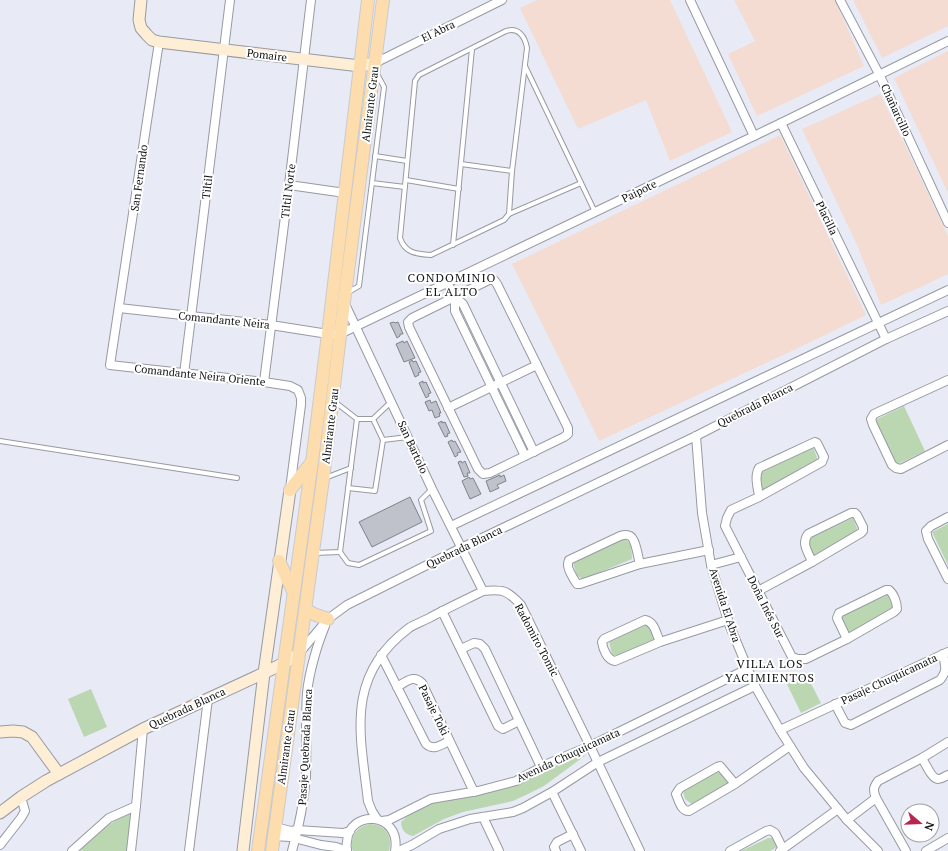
<svg xmlns="http://www.w3.org/2000/svg" width="948" height="851" viewBox="0 0 948 851" font-family="'PT Serif',serif">
	<style>
		.industrial { fill: #f4dcd2 }
		.green { fill: #bbd7b2 }
		.building { fill: #bfc2cb; stroke: #7f828a }
		.lines { fill: none; stroke-linecap: round; stroke-linejoin: round }
		.lane-casing { stroke: #979aa3; stroke-width: 6 }
		.street-casing { stroke: #979aa3; stroke-width: 10 }
		.secondary-casing { stroke: #979aa3; stroke-width: 13 }
		.primary-casing { stroke: #cbcbcc; stroke-width: 14 }
		.lane { stroke: #fff; stroke-width: 4 }
		.street { stroke: #fff; stroke-width: 8 }
		.secondary { stroke: #feeed6; stroke-width: 11 }
		.primary { stroke: #fddcad; stroke-width: 12 }
		.labels { text-anchor: middle; dominant-baseline: central; stroke-width: 4; stroke-linejoin: round; paint-order: stroke }
		.street-label { font-size: 11px; fill: #111215; stroke: #fff }
		.neighbourhood-label { font-size: 12px; letter-spacing: 1px; fill: #111215; stroke: #fff }
	</style>
	<rect width="100%" height="100%" fill="#e8ebf5"/>
	<g class="industrial">
		<polygon points="537,0 670,0 732,132 670,161 646,100 578,129 520,8"/>
		<polygon points="734,0 835,0 864,66 757,116 728,54 755,41"/>
		<polygon points="853,0 948,0 948,26 882,58"/>
		<polygon points="948,51 948,193 894,78"/>
		<polygon points="880,94 907,149 948,236 948,274 925,285 881,305 857,245 802,129"/>
		<polygon points="780,135 866,315 798,348 599,441 557,354 512,264"/>
	</g>
	<g class="green">
		<polygon points="904,406 925,451 896,465 875,420"/>
		<polygon points="813,447 818,460 763,492 760,473"/>
		<polygon points="853,518 858,531 814,558 806,540"/>
		<polygon points="948,524 948,565 932,532"/>
		<polygon points="625,539 631,544 632,559 584,579 577,576 573,563 619,540"/>
		<polygon points="888,595 893,607 849,634 841,616"/>
		<polygon points="646,625 650,626 655,639 618,655 612,655 609,641"/>
		<polygon points="806,674 821,703 801,713 787,684"/>
		<polygon points="91,689 107,727 84,737 68,699"/>
		<polygon points="276,742 275,778 267,851 261,851"/>
		<path d="M586 755 544 786 528 794 513 801 463 812 444 819 413 836C406 835 401 830 401 822L410 814 436 802 501 789 520 784 570 759Z"/>
		<polygon points="716,772 723,773 728,783 693,805 685,799 683,791"/>
		<path d="M131 813 127 851H81C83 845 89 841 93 837 105 826 117 819 131 813Z"/>
		<path d="M370 824C386 825 393 836 389 851H353C351 847 352 845 352 841 353 831 361 826 370 824Z"/>
		<polygon points="768,838 774,838 777,847 770,851 741,851"/>
	</g>
	<g class="building">
		<polygon points="394,322 395,323 398,322 403,334 400,334 400,336 397,338 390,323"/>
		<polygon points="403,341 404,343 407,341 415,358 404,362 396,344"/>
		<polygon points="412,360 413,362 416,361 421,372 418,373 419,375 415,377 409,362"/>
		<polygon points="423,381 423,383 426,382 431,393 428,394 429,396 426,398 419,383"/>
		<polygon points="430,400 431,403 436,401 441,413 439,413 440,416 435,418 432,410 429,411 425,402"/>
		<polygon points="442,421 442,423 445,422 450,433 447,434 448,436 445,437 438,423"/>
		<polygon points="452,440 453,442 455,441 461,452 457,453 458,455 455,457 448,442"/>
		<polygon points="461,461 462,463 465,461 470,473 467,473 468,476 464,477 458,462"/>
		<polygon points="500,475 500,477 504,475 506,481 497,485 499,488 490,492 486,481"/>
		<polygon points="469,477 470,479 473,478 481,494 470,499 462,481"/>
		<polygon points="410,497 422,522 372,547 359,522"/>
	</g>
	<g class="lines">
		<g class="lane-casing">
			<g id="lane">
				<polyline points="525,66 595,212"/>
				<polyline points="375,156 407,161"/>
				<path d="M461 164 512 171 509 214 504 220 431 255C416 254 405 253 400 238L415 81 419 75 506 31C519 27 525 37 527 48L512 171"/>
				<polyline points="406,180 459,189"/>
				<polyline points="372,183 405,187"/>
				<polyline points="509,214 581,183"/>
				<polyline points="453,245 472,49"/>
				<polyline points="347,293 359,286 384,87 377,74"/>
				<polyline points="357,419 373,419 391,402"/>
				<polyline points="373,419 383,440 408,437"/>
				<polyline points="0,441 237,478"/>
				<polyline points="325,478 351,468"/>
				<polyline points="348,488 375,491 383,440"/>
				<polyline points="340,552 348,563 359,565 431,531 421,500 432,489"/>
				<polyline points="314,553 340,552 357,419 335,402"/>
			</g>
		</g>
		<g class="street-casing">
			<g id="street">
				<polyline points="690,0 754,136"/>
				<polyline points="840,0 879,74 948,223"/>
				<polyline points="159,42 110,365 264,382 290,386 298,390 301,398 301,405 290,489"/>
				<polyline points="375,63 502,0"/>
				<polyline points="781,123 886,339"/>
				<polyline points="289,185 345,193"/>
				<polygon points="489,280 494,280 497,284 568,428 568,434 564,437 490,473 483,474 478,469 409,327 408,322 412,318"/>
				<polyline points="447,283 455,297 463,304 534,452"/>
				<polyline points="455,297 455,311 525,456"/>
				<polyline points="344,302 432,489 483,591"/>
				<polyline points="119,308 271,325 328,334 340,334 754,136 781,123 948,41"/>
				<polyline points="184,374 230,0"/>
				<polyline points="948,380 874,414 871,419 873,425 892,465 896,468 901,469 948,445"/>
				<polyline points="264,382 289,185 311,0"/>
				<polyline points="448,408 537,365"/>
				<polyline points="696,436 702,513 711,565 729,624 755,686 780,730 804,768 847,820 878,851"/>
				<path d="M815 442 817 443 824 457 822 462 759 497C758 487 754 477 759 468Z"/>
				<polyline points="759,497 731,510 727,518 725,526 792,657 798,659 806,659 847,639"/>
				<path d="M851 513H855L857 515 863 527V531L861 533 812 562C808 551 801 544 808 534Z"/>
				<polyline points="948,517 931,526 926,531 928,539 948,579"/>
				<polyline points="451,526 948,290"/>
				<path d="M640 564C638 558 636 539 630 536 627 534 623 535 620 536L569 560C569 561 568 562 568 564 567 568 574 580 577 584H580L640 564 709 550"/>
				<polyline points="711,565 741,557"/>
				<path d="M886 590H889C894 594 897 603 897 609L894 612 847 639 837 618 839 613Z"/>
				<polyline points="758,591 812,562"/>
				<polyline points="442,611 498,726 503,729 519,721"/>
				<path d="M660 642C656 634 655 622 645 620L604 639 602 642C603 649 607 660 615 661L660 642 728 620"/>
				<polyline points="461,649 474,643 480,644 485,649 541,767"/>
				<polyline points="301,651 328,619 347,605 461,548 696,436 886,339 948,311"/>
				<path d="M381 655 426 744C434 751 441 745 449 741"/>
				<path d="M397 687C406 682 413 674 422 683L474 792"/>
				<path d="M835 704 845 723 851 725 857 722 940 680C948 670 945 666 943 654"/>
				<polyline points="780,730 948,652"/>
				<path d="M922 758C925 763 932 779 938 779 942 779 945 776 948 775"/>
				<path d="M735 784 720 766 717 767 680 788 676 794C679 801 681 811 689 811L735 784 790 746"/>
				<polyline points="552,792 581,851"/>
				<polyline points="483,817 499,851"/>
				<path d="M377 819 372 811 368 801C360 733 345 676 409 628 415 624 424 621 431 617 448 608 465 600 483 591 503 589 507 590 521 605L590 746 640 851"/>
				<polyline points="847,820 876,798"/>
				<polyline points="382,821 389,820 431,799 478,791 516,781 547,764 590,746 747,669"/>
				<polyline points="275,827 291,831 297,830 343,833 350,831"/>
				<polyline points="274,836 290,837 321,845 336,847 347,851"/>
				<polyline points="0,845 21,818 25,811 21,797"/>
				<polyline points="72,851 109,818 136,806"/>
				<polyline points="131,851 136,806 143,729"/>
				<polyline points="189,851 208,699"/>
				<path d="M292 851C299 827 304 801 306 776 307 749 305 721 307 693 309 673 317 645 325 626"/>
				<path d="M347 851C347 848 346 845 347 842 348 809 402 811 395 851"/>
				<polyline points="399,851 412,845 439,829 470,819 513,812 523,808 552,792 598,762 755,686"/>
				<polyline points="556,851 554,847 557,842 573,834"/>
				<polyline points="730,851 766,831 770,830 775,833 783,849"/>
				<polyline points="780,851 838,809"/>
				<path d="M906 851 876 798C873 790 873 788 878 781L922 758 948 742"/>
				<polyline points="926,851 948,838"/>
			</g>
		</g>
		<g class="secondary-casing">
			<g id="secondary">
				<polyline points="141,0 139,20 141,28 147,35 152,40 159,42 360,66 375,63"/>
				<polyline points="0,732 13,731 23,732 32,737 59,774"/>
				<polyline points="0,813 21,797 46,781 143,729 264,673 284,663 299,654"/>
				<polyline points="243,851 264,673 290,490"/>
			</g>
		</g>
		<g class="primary-casing">
			<g id="primary">
				<polyline points="290,490 311,463"/>
				<polyline points="279,561 294,593"/>
				<polyline points="306,610 316,615 328,619"/>
				<polyline points="258,851 312,462 328,334 368,0"/>
				<polyline points="272,851 323,479 344,302 383,0"/>
			</g>
		</g>
		<use href="#lane" class="lane"/>
		<use href="#street" class="street"/>
		<use href="#secondary" class="secondary"/>
		<use href="#primary" class="primary"/>
	</g>
	<g class="labels">
		<g class="street-label">
			<text transform="translate(438 31) rotate(-26)">El Abra</text>
			<text transform="translate(267 55) rotate(7)">Pomaire</text>
			<text transform="translate(370 104) rotate(-83)">Almirante Grau</text>
			<text transform="translate(896 110) rotate(65)">Chañarcillo</text>
			<text transform="translate(139 178) rotate(-82)">San Fernando</text>
			<text transform="translate(207 187) rotate(-83)">Tiltil</text>
			<text transform="translate(288 191) rotate(-83)">Tiltil Norte</text>
			<text transform="translate(639 191) rotate(-26)">Paipote</text>
			<text transform="translate(827 218) rotate(64)">Placilla</text>
			<text transform="translate(224 320) rotate(6)">Comandante Neira</text>
			<text transform="translate(200 375) rotate(6)">Comandante Neira Oriente</text>
			<text transform="translate(755 405) rotate(-27)">Quebrada Blanca</text>
			<text transform="translate(330 426) rotate(-83)">Almirante Grau</text>
			<text transform="translate(413 447) rotate(65)">San Bartolo</text>
			<text transform="translate(464 547) rotate(-26)">Quebrada Blanca</text>
			<text transform="translate(725 605) rotate(72)">Avenida El Abra</text>
			<text transform="translate(766 607) rotate(63)">Doña Inés Sur</text>
			<text transform="translate(537 640) rotate(62)">Radomiro Tomic</text>
			<text transform="translate(889 679) rotate(-25)">Pasaje Chuquicamata</text>
			<text transform="translate(187 708) rotate(-25)">Quebrada Blanca</text>
			<text transform="translate(434 710) rotate(64)">Pasaje Toki</text>
			<text transform="translate(286 747) rotate(-82)">Almirante Grau</text>
			<text transform="translate(305 747) rotate(-87)">Pasaje Quebrada Blanca</text>
			<text transform="translate(568 755) rotate(-25)">Avenida Chuquicamata</text>
		</g>
		<g class="neighbourhood-label">
			<text x="452" y="277">CONDOMINIO<tspan x="452" dy="14">EL ALTO</tspan></text>
			<text x="770" y="663">VILLA LOS<tspan x="770" dy="14">YACIMIENTOS</tspan></text>
		</g>
	</g>
	<g transform="translate(920 823) rotate(109)"><circle r="19" fill="#ffffff" stroke="#a0a0a1"/>
	<path d="M0-3L7 15L0 10L-7 15Z" fill="#b7264e"/>
	<text y="-6" font-size="11" font-weight="bold" text-anchor="middle" fill="#111215">N</text>
	</g>
</svg>
